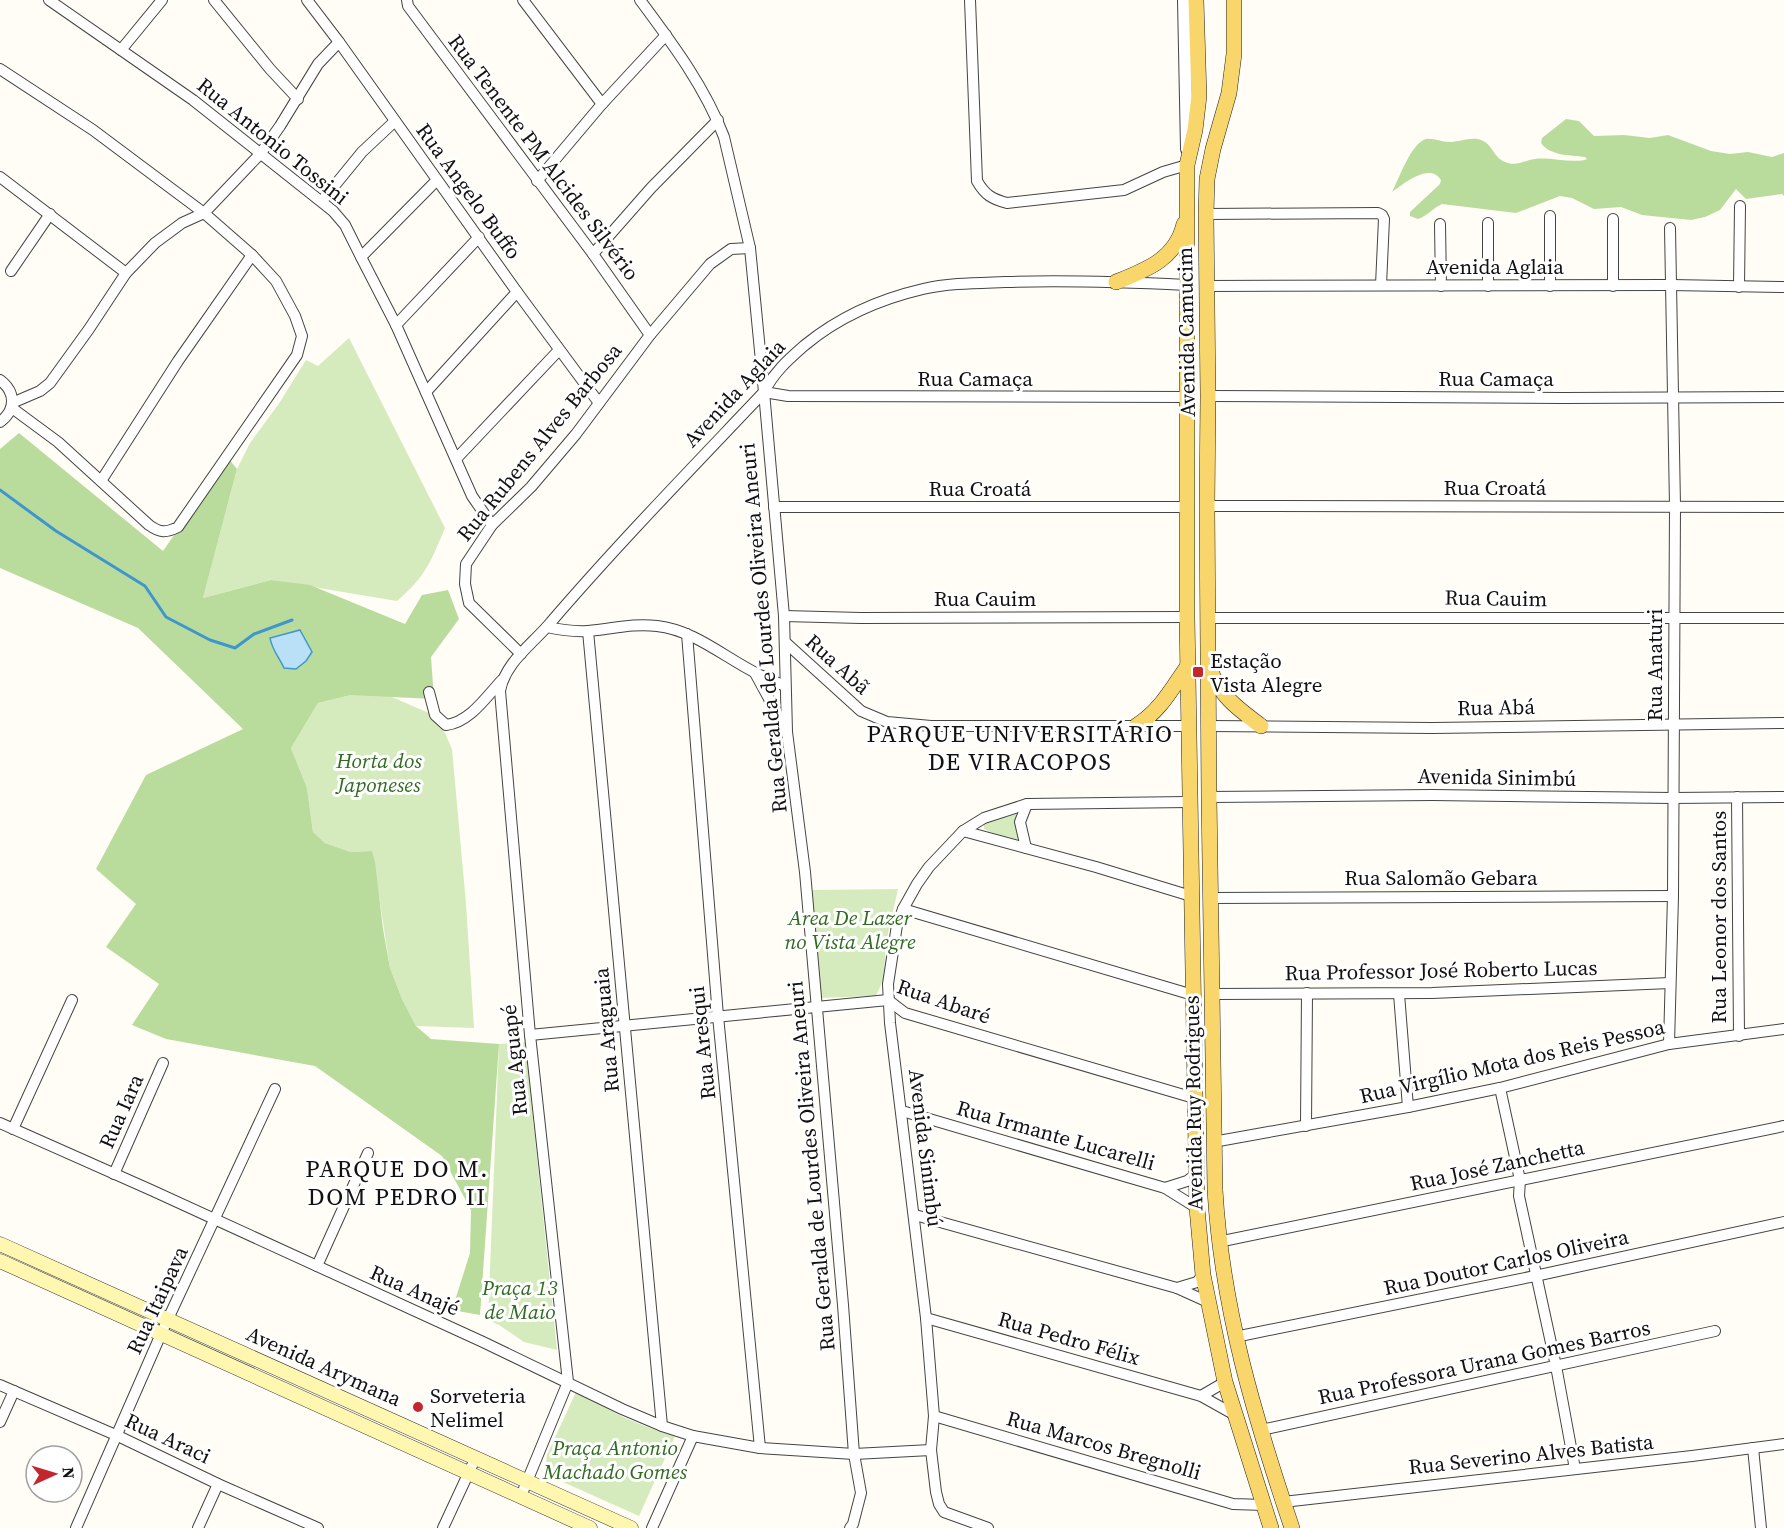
<svg xmlns="http://www.w3.org/2000/svg" width="1784" height="1528" viewBox="0 0 1784 1528" font-family="'Source Serif 4',serif">
	<style>
		.green { fill: #d5ebbd }
		.forest { fill: #b9dc9c }
		.water { fill: #b9e0f7; stroke: #3f96cf; stroke-width: 1.5 }
		.lines { fill: none; stroke-linecap: round; stroke-linejoin: round }
		.stream { stroke: #3f96cf; stroke-width: 3 }
		.minor-casing { stroke: #444; stroke-width: 12 }
		.tertiary-casing { stroke: #444; stroke-width: 14 }
		.secondary-casing { stroke: #333; stroke-width: 15 }
		.primary-casing { stroke: #222; stroke-width: 16 }
		.minor { stroke: #fff; stroke-width: 10 }
		.tertiary { stroke: #fff; stroke-width: 12 }
		.secondary { stroke: #fff6b0; stroke-width: 14 }
		.primary { stroke: #f9d66b; stroke-width: 15 }
		.poi-dot { fill: #c4262e; stroke: #fff; stroke-width: 2 }
		.labels { text-anchor: middle; dominant-baseline: central; stroke-width: 6; stroke-linejoin: round; paint-order: stroke }
		.street-label { font-size: 21px; fill: #111; stroke: #fff }
		.poi-label { font-size: 21px; fill: #111; stroke: #fff; text-anchor: start }
		.park-label { font-size: 21px; font-style: italic; fill: #2f6b1f; stroke: #fff }
		.quarter-label { font-size: 24px; letter-spacing: 1.5px; fill: #111; stroke: #fff }
	</style>
	<rect width="100%" height="100%" fill="#fffdf5"/>
	<g class="green">
		<path d="M349 338 445 528C430 563 426 576 397 601L271 580 203 598 237 469 250 443 280 402 306 360 318 366Z"/>
		<polygon points="351,695 387,695 429,713 445,733 452,749 466,904 474,1028 416,1026 402,999 390,968 372,851 351,852 325,843 313,832 307,788 291,748 318,703"/>
		<polygon points="1004,813 1016,814 1019,840 997,835 984,829 984,823"/>
		<polygon points="898,889 887,938 883,980 876,996 817,998 810,890"/>
		<polygon points="525,1042 557,1350 524,1342 499,1325 488,1320 499,1044"/>
		<path d="M576 1392C608 1410 640 1427 675 1436L639 1516 545 1474 547 1455Z"/>
	</g>
	<g class="forest">
		<path d="M1566 119 1579 121 1594 136 1624 135 1650 138 1668 135 1711 151 1730 154 1748 152 1772 157 1784 153V196L1782 194 1746 199 1736 189 1720 210 1705 217 1691 220 1642 215 1621 207 1594 209 1572 198 1560 196 1516 213 1442 204C1433 208 1427 216 1418 219L1410 216V212L1440 184 1441 180C1429 162 1404 184 1392 192 1399 179 1411 143 1426 139 1433 138 1442 142 1449 142 1459 142 1472 136 1481 140 1493 144 1494 160 1508 163 1518 166 1525 160 1535 159 1551 157 1568 163 1585 160L1587 159 1585 157C1570 155 1550 156 1541 143L1542 138Z"/>
		<polygon points="19,433 163,551 228,458 237,469 203,598 271,580 310,585 405,624 422,595 448,590 459,619 431,657 434,699 351,695 318,703 291,748 307,788 313,832 325,843 351,852 372,851 375,862 383,929 390,968 402,999 416,1026 431,1039 499,1044 480,1315 452,1310 470,1253 471,1210 442,1156 315,1066 166,1039 132,1025 159,984 106,947 136,904 96,869 146,775 243,729 138,628 0,568 0,449"/>
	</g>
	<path class="water" d="M300 630 312 652 306 661 296 669 284 668C279 657 272 650 270 638Z"/>
	<g class="lines">
		<polyline class="stream" points="0,490 56,531 145,586 166,617 210,640 235,648 254,634 292,620"/>
		<g class="minor-casing">
			<g id="minor">
				<polyline points="49,0 193,100 333,211 345,225 361,257 396,325 472,496 492,525"/>
				<polyline points="214,0 270,69 298,99"/>
				<polyline points="307,0 339,42 517,292 599,403"/>
				<polyline points="407,0 408,6 593,254 650,335"/>
				<polyline points="523,0 602,104"/>
				<path d="M640 0C672 43 705 87 724 137L750 248 764 392 784 616 787 732 805 872 843 1305 854 1454 861 1493 853 1524 850 1528"/>
				<path d="M970 0 977 181C985 195 992 199 1007 203L1124 190 1163 172 1187 165"/>
				<polyline points="121,50 162,0"/>
				<path d="M0 69 93 130 204 213 252 255 276 281 295 316 302 336 297 355 178 527C166 533 160 533 149 525L58 442 12 408"/>
				<polyline points="0,177 126,273"/>
				<polyline points="537,181 602,104 666,35"/>
				<polyline points="322,201 362,152 395,121"/>
				<polyline points="1206,214 1378,213 1382,215 1384,219 1381,285"/>
				<polyline points="1550,216 1550,286"/>
				<polyline points="1440,224 1441,286"/>
				<polyline points="593,254 651,188 718,120"/>
				<polyline points="361,257 437,180"/>
				<polyline points="11,271 50,214"/>
				<polyline points="1206,286 1671,285 1784,287"/>
				<polyline points="1488,286 1488,223"/>
				<polyline points="1613,286 1613,219"/>
				<polyline points="1739,287 1740,206"/>
				<polyline points="396,325 479,237"/>
				<path d="M0 380C16 392 16 410 0 422"/>
				<polyline points="426,392 517,292"/>
				<polyline points="764,392 788,396 1187,397"/>
				<polyline points="1208,396 1563,398 1784,397"/>
				<polyline points="12,403 40,391 50,383 89,329 126,273 155,243 182,223 204,213 261,153 280,126 318,64 339,42"/>
				<polyline points="456,459 559,350"/>
				<polyline points="101,481 178,361 252,255"/>
				<polyline points="1207,506 1784,507"/>
				<polyline points="774,507 1186,507"/>
				<polyline points="784,616 861,618 1187,617"/>
				<polyline points="1208,618 1784,618"/>
				<path d="M547 627C561 630 574 632 588 631 612 629 633 623 657 626 694 630 724 657 756 673 765 678 776 682 785 686"/>
				<polyline points="588,631 662,1426"/>
				<polyline points="687,634 718,1016 760,1448"/>
				<polyline points="785,642 861,711 887,722 931,726 1188,726"/>
				<polyline points="521,654 469,603 465,584 466,564 492,525 531,487 576,434 650,335 710,264 731,249 750,248"/>
				<polyline points="755,673 786,730"/>
				<path d="M429 692 435 715 446 725C470 722 486 697 502 680"/>
				<polyline points="1209,726 1432,728 1784,723"/>
				<polyline points="1209,797 1432,795 1672,798 1784,797"/>
				<polyline points="1737,797 1739,1036"/>
				<polyline points="963,831 1096,867 1191,896"/>
				<polyline points="1026,848 1020,822 1027,804"/>
				<polyline points="1210,898 1673,896"/>
				<polyline points="903,909 1193,995"/>
				<polyline points="1212,994 1432,993 1670,983"/>
				<polyline points="1399,994 1408,1107"/>
				<polyline points="530,1035 888,1000 905,1013 1194,1098"/>
				<polyline points="1669,1044 1673,896 1675,506 1670,228"/>
				<polyline points="1500,1088 1520,1180 1519,1196 1556,1366 1575,1469"/>
				<polyline points="902,1111 1165,1188 1197,1208"/>
				<polyline points="0,1123 151,1190 483,1342 622,1409 662,1426 693,1436 760,1448 854,1454 931,1450"/>
				<polyline points="1306,1126 1307,993"/>
				<polyline points="13,1129 72,1000"/>
				<polyline points="1213,1142 1408,1107 1500,1088 1669,1044 1784,1029"/>
				<polyline points="114,1174 163,1063"/>
				<polyline points="1165,1188 1187,1181 1195,1175"/>
				<polyline points="915,1215 1177,1288 1208,1302"/>
				<polyline points="1218,1242 1784,1126"/>
				<polyline points="317,1266 368,1153"/>
				<polyline points="1177,1288 1197,1282 1203,1275"/>
				<polyline points="926,1318 1201,1396 1235,1415"/>
				<polyline points="1235,1337 1535,1276 1784,1222"/>
				<polyline points="0,1385 118,1436 218,1484 318,1528"/>
				<polyline points="1201,1396 1225,1382"/>
				<polyline points="934,1416 1233,1504 1264,1505"/>
				<polyline points="0,1422 14,1391"/>
				<polyline points="1261,1430 1715,1331"/>
				<polyline points="1753,1448 1761,1528"/>
				<path d="M521 1496 568 1382 530 1035 500 691C505 662 533 644 551 622 619 543 692 468 764 392 774 372 788 360 805 345 839 317 880 299 923 289 949 283 978 283 1005 282 1065 280 1126 282 1186 285"/>
				<polyline points="1283,1502 1692,1456 1784,1444"/>
				<polyline points="76,1528 161,1334 275,1089"/>
				<polyline points="198,1528 218,1484"/>
				<polyline points="443,1528 476,1457"/>
				<polyline points="652,1528 693,1436"/>
				<polyline points="988,1528 944,1512 939,1504 936,1492 931,1450 934,1416 926,1318 890,1023 888,984 897,925 903,909 917,884 929,867 963,831 984,818 1027,804 1189,802"/>
			</g>
		</g>
		<g class="tertiary-casing">
			<polyline id="tertiary" points="1184,0 1187,149"/>
		</g>
		<g class="secondary-casing">
			<g id="secondary">
				<polyline points="0,1244 631,1528"/>
				<polyline points="0,1261 590,1528"/>
			</g>
		</g>
		<g class="primary-casing">
			<g id="primary">
				<polyline points="1196,0 1199,96 1195,130 1187,165 1187,617 1197,1208 1203,1275 1225,1382 1271,1528"/>
				<path d="M1234 0V54L1229 93 1213 149 1207 179 1206 214 1208 396 1207 506 1209 797 1215 1190C1222 1309 1254 1415 1292 1528"/>
				<path d="M1116 282C1146 270 1176 259 1184 224"/>
				<path d="M1211 672C1223 699 1239 709 1261 726"/>
				<path d="M1136 726C1160 711 1171 690 1187 667"/>
			</g>
		</g>
		<use href="#minor" class="minor"/>
		<use href="#tertiary" class="tertiary"/>
		<use href="#secondary" class="secondary"/>
		<use href="#primary" class="primary"/>
	</g>
	<g class="poi-dot">
		<rect x="1192" y="666" width="12" height="12" rx="3"/>
		<circle cx="418" cy="1407" r="6"/>
	</g>
	<g class="labels">
		<g class="street-label">
			<text transform="translate(273 141) rotate(39)">Rua Antonio Tossini</text>
			<text transform="translate(544 157) rotate(53)">Rua Tenente PM Alcides Silvério</text>
			<text transform="translate(469 191) rotate(54)">Rua Angelo Buffo</text>
			<text x="1495" y="266">Avenida Aglaia</text>
			<text transform="translate(1186 332) rotate(-91)">Avenida Camucim</text>
			<text x="975" y="378">Rua Camaça</text>
			<text x="1496" y="378">Rua Camaça</text>
			<text transform="translate(734 393) rotate(-47)">Avenida Aglaia</text>
			<text transform="translate(539 442) rotate(-51)">Rua Rubens Alves Barbosa</text>
			<text x="1495" y="487">Rua Croatá</text>
			<text x="980" y="488">Rua Croatá</text>
			<text x="985" y="598">Rua Cauim</text>
			<text transform="translate(1496 598) rotate(1)">Rua Cauim</text>
			<text transform="translate(763 628) rotate(-95)">Rua Geralda de Lourdes Oliveira Aneuri</text>
			<text transform="translate(838 664) rotate(42)">Rua Abã</text>
			<text transform="translate(1654 665) rotate(-90)">Rua Anaturi</text>
			<text transform="translate(1496 707) rotate(-1)">Rua Abá</text>
			<text transform="translate(1497 777) rotate(1)">Avenida Sinimbú</text>
			<text x="1441" y="877">Rua Salomão Gebara</text>
			<text transform="translate(1718 917) rotate(-90)">Rua Leonor dos Santos</text>
			<text transform="translate(1441 970) rotate(-1)">Rua Professor José Roberto Lucas</text>
			<text transform="translate(944 1001) rotate(19)">Rua Abaré</text>
			<text transform="translate(606 1030) rotate(-95)">Rua Araguaia</text>
			<text transform="translate(702 1043) rotate(-96)">Rua Aresqui</text>
			<text transform="translate(514 1060) rotate(-96)">Rua Aguapé</text>
			<text transform="translate(1512 1061) rotate(-13)">Rua Virgílio Mota dos Reis Pessoa</text>
			<text transform="translate(1193 1103) rotate(-91)">Avenida Ruy Rodrigues</text>
			<text transform="translate(121 1111) rotate(-66)">Rua Iara</text>
			<text transform="translate(1056 1135) rotate(16)">Rua Irmante Lucarelli</text>
			<text transform="translate(926 1148) rotate(83)">Avenida Sinimbú</text>
			<text transform="translate(1497 1165) rotate(-12)">Rua José Zanchetta</text>
			<text transform="translate(811 1166) rotate(-95)">Rua Geralda de Lourdes Oliveira Aneuri</text>
			<text transform="translate(1506 1262) rotate(-12)">Rua Doutor Carlos Oliveira</text>
			<text transform="translate(415 1290) rotate(24)">Rua Anajé</text>
			<text transform="translate(157 1300) rotate(-65)">Rua Itaipava</text>
			<text transform="translate(1069 1338) rotate(16)">Rua Pedro Félix</text>
			<text transform="translate(1484 1362) rotate(-12)">Rua Professora Urana Gomes Barros</text>
			<text transform="translate(324 1366) rotate(24)">Avenida Arymana</text>
			<text transform="translate(168 1438) rotate(25)">Rua Araci</text>
			<text transform="translate(1104 1445) rotate(16)">Rua Marcos Bregnolli</text>
			<text transform="translate(1531 1454) rotate(-6)">Rua Severino Alves Batista</text>
		</g>
		<g class="poi-label">
			<text x="1210" y="660">Estação<tspan x="1210" dy="24">Vista Alegre</tspan></text>
			<text x="430" y="1395">Sorveteria<tspan x="430" dy="24">Nelimel</tspan></text>
		</g>
		<g class="park-label">
			<text x="379" y="760">Horta dos<tspan x="379" dy="24">Japoneses</tspan></text>
			<text x="850" y="917">Area De Lazer<tspan x="850" dy="24">no Vista Alegre</tspan></text>
			<text x="520" y="1287">Praça 13<tspan x="520" dy="24">de Maio</tspan></text>
			<text x="615" y="1447">Praça Antonio<tspan x="615" dy="24">Machado Gomes</tspan></text>
		</g>
		<g class="quarter-label">
			<text x="1020" y="733">PARQUE UNIVERSITÁRIO<tspan x="1020" dy="28">DE VIRACOPOS</tspan></text>
			<text x="397" y="1168">PARQUE DO M.<tspan x="397" dy="28">DOM PEDRO II</tspan></text>
		</g>
	</g>
	<g transform="translate(54 1474) rotate(86)"><circle r="28" fill="#ffffff" stroke="#a0a0a0" stroke-width="1.5"/>
	<path d="M0-4.5L10 22L0 15L-10 22Z" fill="#c4262e"/>
	<text y="-9" font-size="16" font-weight="bold" text-anchor="middle" fill="#111111">N</text>
	</g>
</svg>
